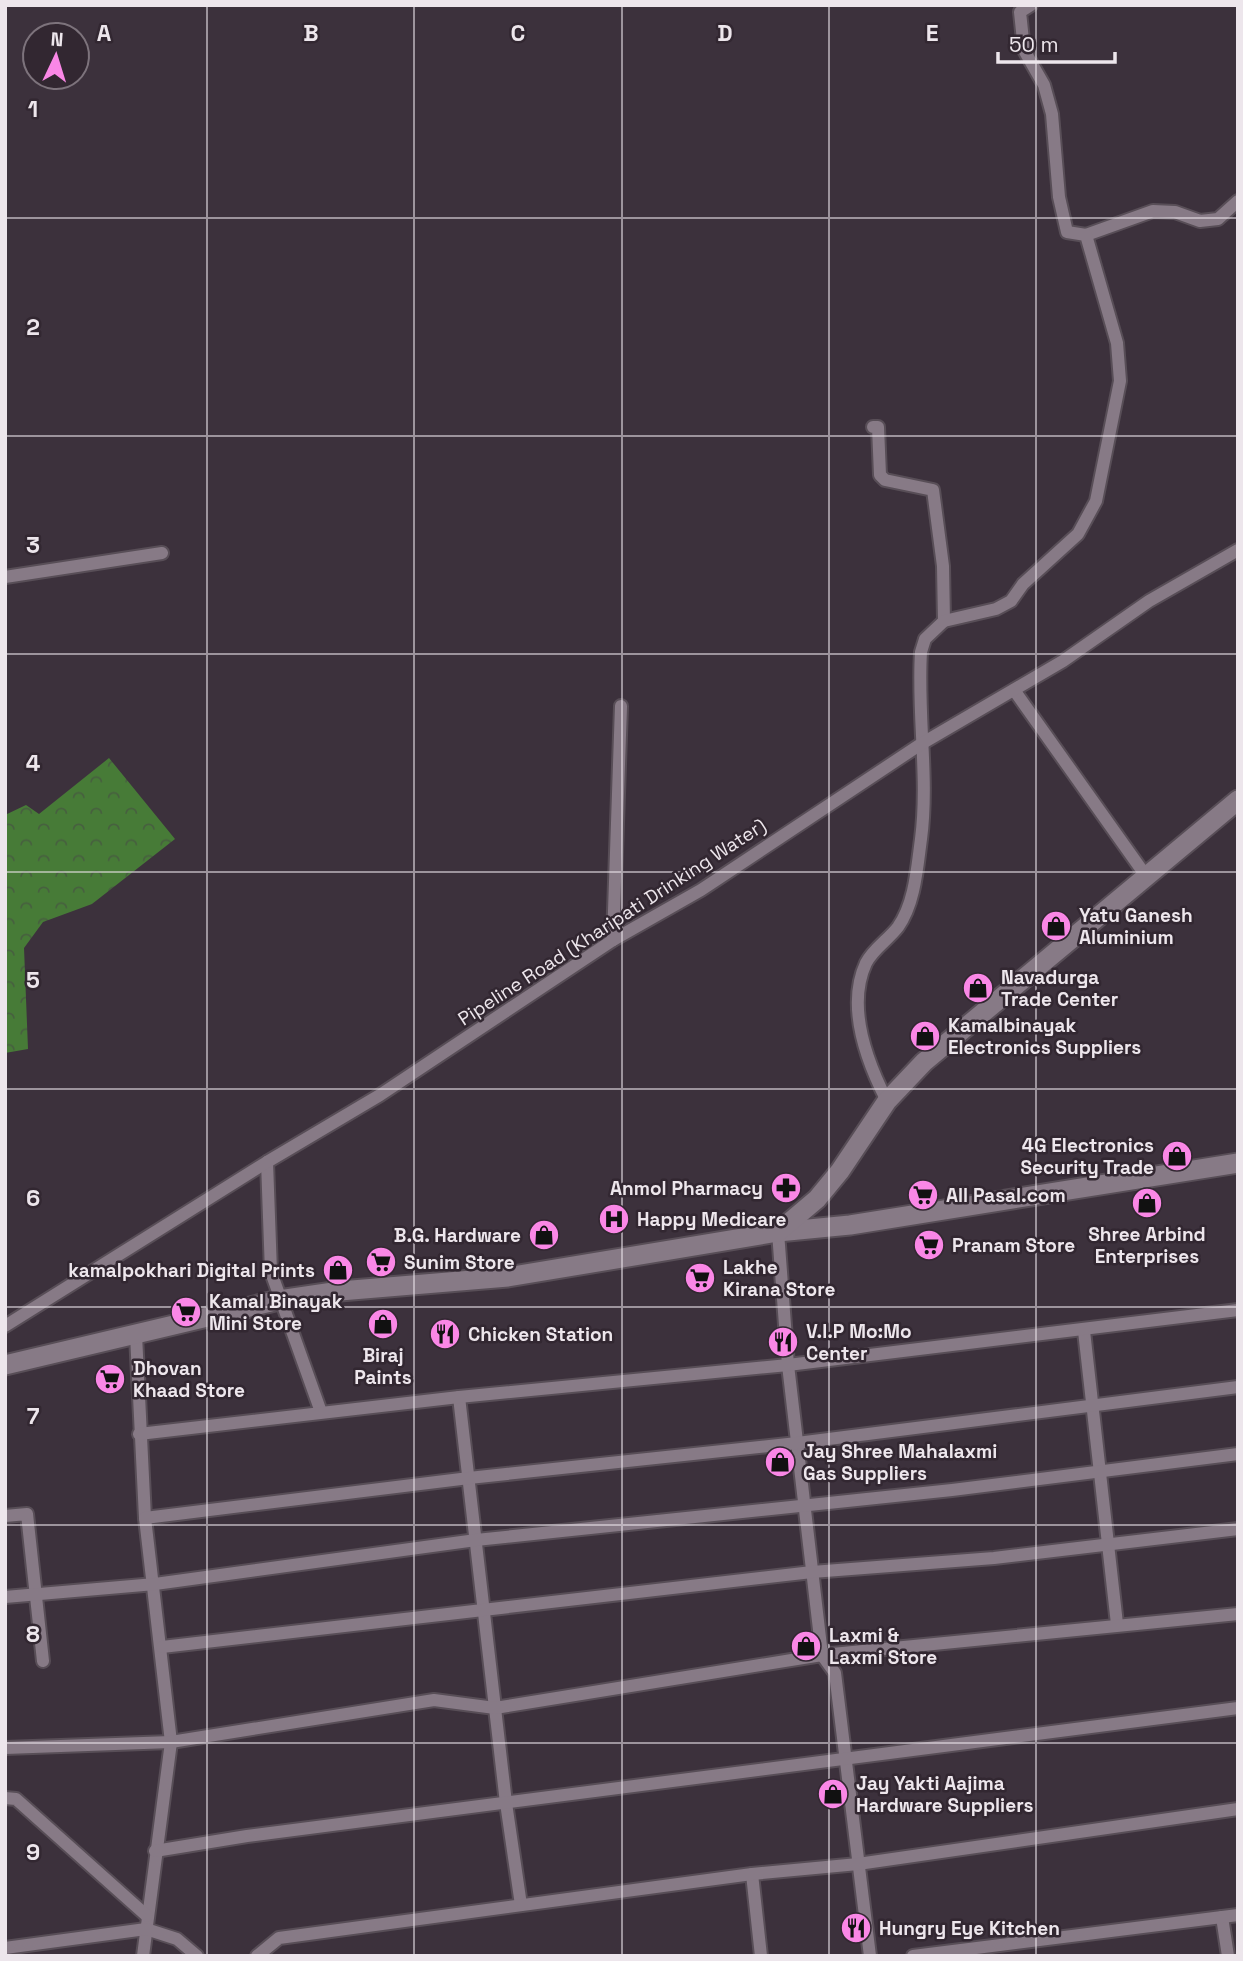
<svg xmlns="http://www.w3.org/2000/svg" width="1243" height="1961" viewBox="0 0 1243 1961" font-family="'Space Grotesk',sans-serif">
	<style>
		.forest { fill: url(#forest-crowns) }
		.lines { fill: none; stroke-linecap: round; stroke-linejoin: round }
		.street-casing { stroke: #584e57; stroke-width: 16 }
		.secondary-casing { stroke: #584e57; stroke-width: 23 }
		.street { stroke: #877a86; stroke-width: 12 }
		.secondary { stroke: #877a86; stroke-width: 19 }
		.grid { fill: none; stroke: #ede6ec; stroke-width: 2; stroke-opacity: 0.55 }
		.labels { text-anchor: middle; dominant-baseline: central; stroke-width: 5; stroke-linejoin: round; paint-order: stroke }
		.poi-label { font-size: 19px; font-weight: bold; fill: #ede6ec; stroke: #322731; text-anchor: start }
		.street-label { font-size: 19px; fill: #ede6ec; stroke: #322731 }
		.grid-label { font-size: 23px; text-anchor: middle; font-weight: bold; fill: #ede6ec; stroke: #322731; stroke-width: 5; stroke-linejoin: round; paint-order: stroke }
	</style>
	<defs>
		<pattern id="forest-crowns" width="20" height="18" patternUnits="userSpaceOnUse" patternTransform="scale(1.75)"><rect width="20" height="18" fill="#477b37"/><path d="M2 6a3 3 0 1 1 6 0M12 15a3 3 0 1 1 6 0" fill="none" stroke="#47603f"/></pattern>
	</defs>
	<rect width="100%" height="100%" fill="#3c313c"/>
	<polygon class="forest" points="109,758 175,839 92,904 43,922 24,948 28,1049 5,1053 5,815 26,805 39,814"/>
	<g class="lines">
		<g class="street-casing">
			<g id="street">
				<polyline points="1086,235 1153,211 1175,212 1200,221 1218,219 1238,201"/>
				<path d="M873 427H878L880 475 885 480 933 490 943 566 944 621 925 639 921 652C917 714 929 778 921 839 917 868 915 903 898 927 889 939 873 949 866 963 846 1006 867 1062 887 1101"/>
				<polyline points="5,577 162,553"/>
				<polyline points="944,621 996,609 1011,601 1023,584 1078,534 1096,501 1120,381 1117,343 1086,235 1067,232 1059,197 1052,114 1044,85 1024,50 1020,12 1031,5"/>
				<polyline points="1014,690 1146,876"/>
				<polyline points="613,940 621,706"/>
				<polyline points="267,1162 271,1272 321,1412"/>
				<polyline points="778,1232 788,1365 822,1655 835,1673 870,1956"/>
				<polyline points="5,1326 267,1162 380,1095 613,940 701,890 921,744 1063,661 1149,601 1238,550"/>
				<polyline points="1084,1331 1117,1624"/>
				<polyline points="136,1335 145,1518 171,1742 143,1956"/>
				<polyline points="459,1397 506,1803 521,1905"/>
				<polyline points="139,1434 459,1397 788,1365 1238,1310"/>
				<polyline points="5,1516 27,1514 43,1661"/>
				<polyline points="145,1518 469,1478 797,1443 1238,1387"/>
				<polyline points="5,1597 155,1584 476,1540 952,1490 1238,1454"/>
				<polyline points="162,1647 812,1572 994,1558 1238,1529"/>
				<polyline points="5,1748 171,1742 434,1700 495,1708 822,1655 1238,1614"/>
				<polyline points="5,1798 16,1799 147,1916"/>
				<polyline points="155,1851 247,1836 1238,1708"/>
				<polyline points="752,1874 761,1956"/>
				<polyline points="1222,1917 1228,1956"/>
				<polyline points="5,1948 146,1929 177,1939 197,1956"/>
				<polyline points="257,1956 279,1938 752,1874 858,1864 1238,1809"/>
				<polyline points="913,1956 1238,1915"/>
			</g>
		</g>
		<g class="secondary-casing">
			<g id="secondary">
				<polyline points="778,1232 850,1225 1238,1163"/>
				<polyline points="5,1365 279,1300 340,1291 508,1277 778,1232 817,1199 840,1171 887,1101 924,1062 1238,800"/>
			</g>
		</g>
		<use href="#street" class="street"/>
		<use href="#secondary" class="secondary"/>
	</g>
	<path class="grid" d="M207 5V1956M414 5V1956M622 5V1956M829 5V1956M1036 5V1956M5 218H1238M5 436H1238M5 654H1238M5 872H1238M5 1089H1238M5 1307H1238M5 1525H1238M5 1743H1238"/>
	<defs>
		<g id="shop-disc" transform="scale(1.575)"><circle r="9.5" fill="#fa87e6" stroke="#322731"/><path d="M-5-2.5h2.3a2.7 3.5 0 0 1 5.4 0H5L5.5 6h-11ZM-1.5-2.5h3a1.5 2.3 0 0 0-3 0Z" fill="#111"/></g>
		<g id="pharmacy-disc" transform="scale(1.575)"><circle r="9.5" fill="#fa87e6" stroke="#322731"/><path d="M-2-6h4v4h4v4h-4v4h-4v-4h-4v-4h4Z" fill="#111"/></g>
		<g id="supermarket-disc" transform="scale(1.575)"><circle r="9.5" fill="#fa87e6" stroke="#322731"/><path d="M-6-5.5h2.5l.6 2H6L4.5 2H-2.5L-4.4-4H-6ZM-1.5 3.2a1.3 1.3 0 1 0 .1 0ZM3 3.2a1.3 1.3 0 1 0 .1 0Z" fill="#111"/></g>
		<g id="hospital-disc" transform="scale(1.575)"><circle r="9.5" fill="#fa87e6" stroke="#322731"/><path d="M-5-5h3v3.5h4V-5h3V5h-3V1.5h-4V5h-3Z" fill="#111"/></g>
		<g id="restaurant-disc" transform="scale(1.575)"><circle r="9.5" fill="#fa87e6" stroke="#322731"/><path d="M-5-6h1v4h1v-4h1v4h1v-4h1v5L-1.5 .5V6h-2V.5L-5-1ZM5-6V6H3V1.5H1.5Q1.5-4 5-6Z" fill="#111"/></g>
	</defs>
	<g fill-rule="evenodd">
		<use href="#shop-disc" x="1056" y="926"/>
		<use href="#shop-disc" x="978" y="988"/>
		<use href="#shop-disc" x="925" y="1036"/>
		<use href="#shop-disc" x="1177" y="1156"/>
		<use href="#pharmacy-disc" x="786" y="1188"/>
		<use href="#supermarket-disc" x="923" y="1195"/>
		<use href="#shop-disc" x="1147" y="1203"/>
		<use href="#hospital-disc" x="614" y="1219"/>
		<use href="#shop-disc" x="544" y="1235"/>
		<use href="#supermarket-disc" x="929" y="1245"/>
		<use href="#supermarket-disc" x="381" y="1262"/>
		<use href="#shop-disc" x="338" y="1270"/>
		<use href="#supermarket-disc" x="700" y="1278"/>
		<use href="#supermarket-disc" x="186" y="1312"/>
		<use href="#shop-disc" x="383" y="1324"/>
		<use href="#restaurant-disc" x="445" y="1334"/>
		<use href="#restaurant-disc" x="783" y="1342"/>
		<use href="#supermarket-disc" x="110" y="1379"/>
		<use href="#shop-disc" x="780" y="1462"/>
		<use href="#shop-disc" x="806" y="1646"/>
		<use href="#shop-disc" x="833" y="1794"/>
		<use href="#restaurant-disc" x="856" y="1928"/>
	</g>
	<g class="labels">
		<g class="poi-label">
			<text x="1079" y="915">Yatu Ganesh<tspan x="1079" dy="22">Aluminium</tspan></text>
			<text x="1001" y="977">Navadurga<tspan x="1001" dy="22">Trade Center</tspan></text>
			<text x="948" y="1025">Kamalbinayak<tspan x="948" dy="22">Electronics Suppliers</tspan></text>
			<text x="1154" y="1145" text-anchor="end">4G Electronics<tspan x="1154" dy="22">Security Trade</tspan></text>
			<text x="763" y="1188" text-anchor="end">Anmol Pharmacy</text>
			<text x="946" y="1195">All Pasal.com</text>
			<text x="637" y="1219">Happy Medicare</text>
			<text x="1147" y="1234" text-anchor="middle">Shree Arbind<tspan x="1147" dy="22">Enterprises</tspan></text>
			<text x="521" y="1235" text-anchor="end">B.G. Hardware</text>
			<text x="952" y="1245">Pranam Store</text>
			<text x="404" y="1262">Sunim Store</text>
			<text x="723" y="1267">Lakhe<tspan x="723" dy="22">Kirana Store</tspan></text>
			<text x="315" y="1270" text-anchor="end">kamalpokhari Digital Prints</text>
			<text x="209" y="1301">Kamal Binayak<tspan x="209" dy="22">Mini Store</tspan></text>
			<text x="806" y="1331">V.I.P Mo:Mo<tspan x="806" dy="22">Center</tspan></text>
			<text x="468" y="1334">Chicken Station</text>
			<text x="383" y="1355" text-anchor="middle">Biraj<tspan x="383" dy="22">Paints</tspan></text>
			<text x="133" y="1368">Dhovan<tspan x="133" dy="22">Khaad Store</tspan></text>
			<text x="803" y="1451">Jay Shree Mahalaxmi<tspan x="803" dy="22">Gas Suppliers</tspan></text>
			<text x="829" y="1635">Laxmi &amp;<tspan x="829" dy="22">Laxmi Store</tspan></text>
			<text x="856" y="1783">Jay Yakti Aajima<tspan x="856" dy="22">Hardware Suppliers</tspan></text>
			<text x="879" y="1928">Hungry Eye Kitchen</text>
		</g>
		<g class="street-label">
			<text transform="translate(612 922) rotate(-33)">Pipeline Road (Kharipati Drinking Water)</text>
		</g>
	</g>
	<g class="grid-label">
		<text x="104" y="41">A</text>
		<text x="311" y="41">B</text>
		<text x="518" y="41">C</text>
		<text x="725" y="41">D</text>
		<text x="932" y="41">E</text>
		<text x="33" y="117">1</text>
		<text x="33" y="335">2</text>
		<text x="33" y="553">3</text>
		<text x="33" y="771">4</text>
		<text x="33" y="988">5</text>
		<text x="33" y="1206">6</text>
		<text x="33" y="1424">7</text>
		<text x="33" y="1642">8</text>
		<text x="33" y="1860">9</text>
	</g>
	<rect width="1243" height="1961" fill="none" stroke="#ede6ec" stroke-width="14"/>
	<g transform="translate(56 56) rotate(4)"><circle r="33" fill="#322731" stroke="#7d737c" stroke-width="2"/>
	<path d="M0-5L12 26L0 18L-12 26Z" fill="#fa87e6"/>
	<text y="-10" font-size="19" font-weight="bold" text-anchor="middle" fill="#ede6ec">N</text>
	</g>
	<path d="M998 52v10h117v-10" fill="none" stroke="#ede6ec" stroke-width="3.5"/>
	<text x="1009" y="52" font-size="21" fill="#ede6ec" stroke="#322731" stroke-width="5" paint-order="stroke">50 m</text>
</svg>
